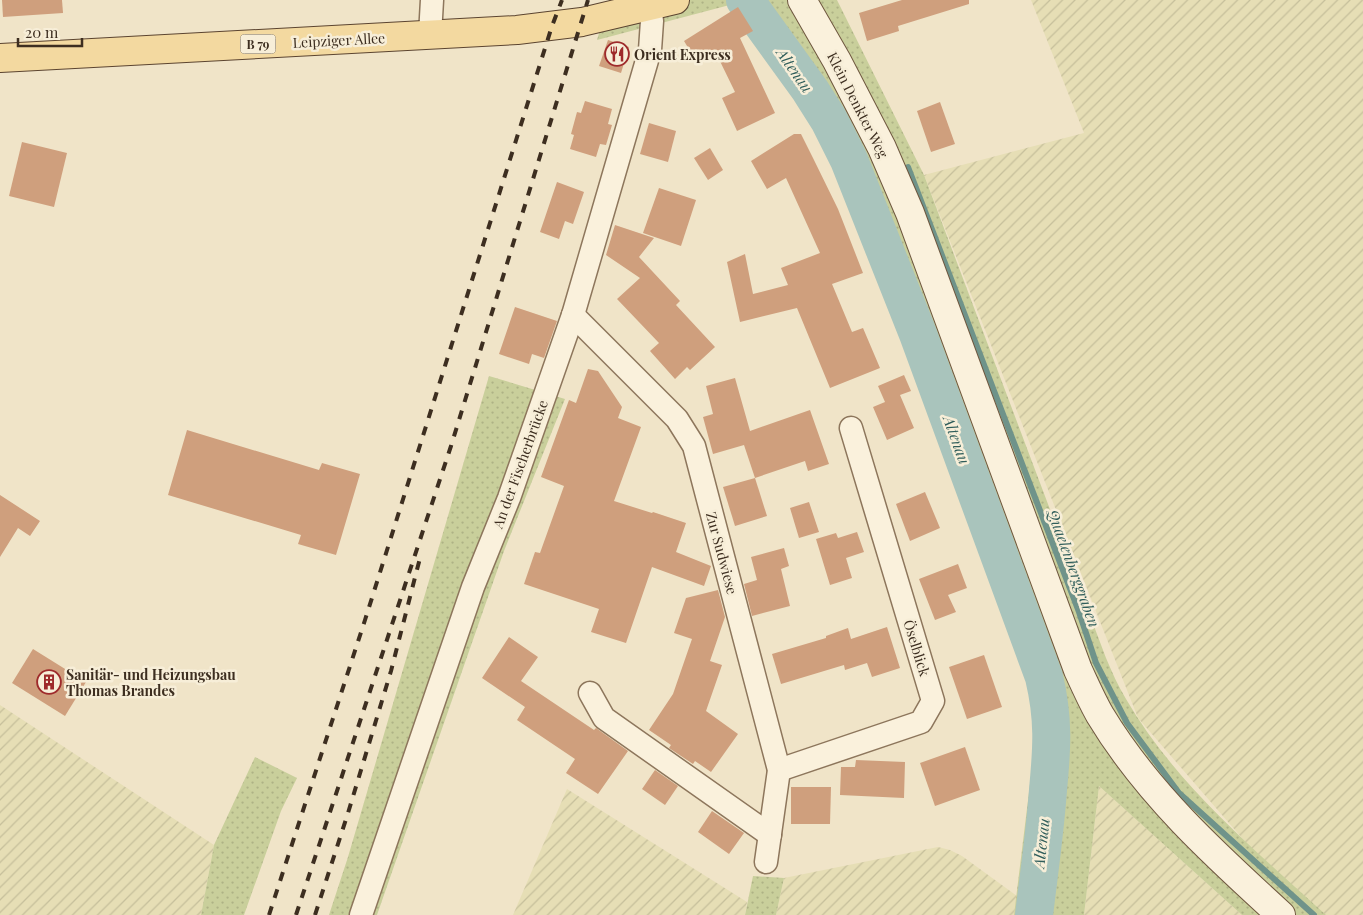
<svg xmlns="http://www.w3.org/2000/svg" width="1363" height="915" viewBox="0 0 1363 915" font-family="'Playfair Display',serif">
	<style>
		.farmland { fill: url(#farmland-furrows) }
		.grass { fill: url(#grass-dots) }
		.lines { fill: none; stroke-linecap: round; stroke-linejoin: round }
		.stream { stroke: #6f938a; stroke-width: 6 }
		.river { stroke: #a9c4bc; stroke-width: 38 }
		.building { fill: #cf9f7d }
		.street-casing { stroke: #8d765c; stroke-width: 25 }
		.secondary-casing { stroke: #6f573f; stroke-width: 30 }
		.primary-casing { stroke: #5b4430; stroke-width: 30 }
		.street { stroke: #faf1dc; stroke-width: 22 }
		.secondary { stroke: #faf1dc; stroke-width: 28 }
		.primary { stroke: #f3d9a0; stroke-width: 28 }
		.rail { stroke: #3d2e20; stroke-width: 4; stroke-dasharray: 9 9; stroke-linecap: butt }
		.labels { text-anchor: middle; dominant-baseline: central; stroke-width: 5; stroke-linejoin: round; paint-order: stroke }
		.shield { fill: #f7eed8; stroke: #756857; stroke-width: 1 }
		.shield-label { font-size: 12px; font-weight: bold; fill: #3d2e20 }
		.street-label { font-size: 14px; fill: #3d2e20; stroke: #f7eed8 }
		.poi-label { font-size: 14px; font-weight: bold; fill: #3d2e20; stroke: #f7eed8; text-anchor: start }
		.water-label { font-size: 15px; font-style: italic; fill: #2f5d5a; stroke: #f7eed8 }
	</style>
	<defs>
		<pattern id="farmland-furrows" width="10" height="10" patternUnits="userSpaceOnUse" patternTransform="scale(1.25)"><rect width="10" height="10" fill="#e6deb5"/><path d="M-1 1l2-2M0 10L10 0M9 11l2-2" fill="none" stroke="#c6bf9b"/></pattern>
		<pattern id="grass-dots" width="8" height="8" patternUnits="userSpaceOnUse" patternTransform="scale(1.25)"><rect width="8" height="8" fill="#c9cf9b"/><path d="M2 2h.1M6 6h.1" fill="none" stroke="#aeb285" stroke-width="1.8" stroke-linecap="round"/></pattern>
	</defs>
	<rect width="100%" height="100%" fill="#f0e4c8"/>
	<g class="farmland">
		<polygon points="1031,0 1363,0 1363,915 1324,915 1248,845 1138,718 924,175 1084,133"/>
		<polygon points="0,705 214,845 201,915 0,915"/>
		<polygon points="1099,786 1242,915 1084,915"/>
		<polygon points="567,789 747,902 745,915 513,915"/>
		<polygon points="938,847 950,850 962,856 1017,896 1014,915 776,915 784,878"/>
	</g>
	<g class="grass">
		<path d="M609 0H837L924 175 1106 658C1112 672 1118 686 1126 699 1176 785 1254 849 1326 915H1242L1099 786 1084 915H1014L1035 743C1034 714 1029 687 1022 659L831 146C807 94 772 49 741 2L597 40Z"/>
		<polygon points="489,376 565,399 504,551 377,915 329,915 348,857"/>
		<polygon points="255,757 297,778 281,811 244,915 201,915 214,845"/>
		<polygon points="753,876 784,878 776,915 745,915"/>
	</g>
	<g class="lines">
		<polyline class="stream" points="908,167 1079,612 1096,663 1127,723 1179,793 1314,915"/>
		<path class="river" d="M745 0 810 90 829 120 849 160 918 334 1044 677C1054 719 1052 748 1048 790 1045 832 1039 873 1034 915"/>
	</g>
	<g class="building">
		<polygon points="2,0 62,0 63,13 3,17"/>
		<polygon points="902,0 969,0 969,4 898,26 899,31 867,41 859,13"/>
		<polygon points="738,7 753,31 740,38 775,113 737,131 722,98 735,92 716,53 698,64 684,41"/>
		<polygon points="608,40 629,47 621,73 599,66"/>
		<polygon points="585,101 612,109 608,124 612,125 606,145 600,144 596,157 570,149 574,135 571,134 577,112 581,113"/>
		<polygon points="940,102 955,144 931,152 917,111"/>
		<polygon points="649,123 676,131 668,162 640,154"/>
		<polygon points="794,134 801,134 813,158 838,209 863,273 832,284 852,332 863,328 880,368 830,388 797,308 740,322 727,262 745,254 753,294 788,285 781,268 820,253 786,178 767,189 751,161"/>
		<polygon points="22,142 67,153 54,207 9,196"/>
		<polygon points="710,148 723,170 708,180 694,158"/>
		<polygon points="557,182 584,192 573,224 565,221 559,239 540,232"/>
		<polygon points="659,188 696,200 681,246 643,233"/>
		<polygon points="615,225 654,238 639,257 680,301 676,305 715,347 690,370 687,367 675,379 650,351 659,343 617,299 640,278 606,255"/>
		<polygon points="515,307 557,321 544,358 532,354 529,364 499,354"/>
		<polygon points="588,369 598,371 622,407 618,418 641,427 614,501 652,513 653,512 686,523 676,552 711,566 704,586 652,567 626,643 591,632 599,609 524,584 535,552 540,553 564,486 541,477 569,400 576,403"/>
		<polygon points="904,375 911,391 900,395 914,428 887,440 873,407 885,402 878,386"/>
		<polygon points="735,378 750,431 810,410 829,464 808,471 805,461 755,478 744,445 713,454 703,417 713,414 706,386"/>
		<polygon points="187,430 319,470 322,463 360,474 336,555 298,544 301,535 168,495"/>
		<polygon points="755,478 767,516 735,526 723,487"/>
		<polygon points="925,492 940,528 910,541 896,504"/>
		<polygon points="0,495 40,521 30,536 18,528 0,557"/>
		<polygon points="809,502 819,532 799,538 790,508"/>
		<polygon points="857,532 864,552 846,558 852,578 830,585 816,539 836,533 838,538"/>
		<polygon points="784,548 789,566 781,569 790,606 752,616 744,584 757,580 751,557"/>
		<polygon points="958,564 967,588 948,595 956,612 935,620 919,579"/>
		<polygon points="718,590 725,617 710,661 722,665 706,711 738,734 711,772 695,761 693,764 669,748 671,745 649,730 673,694 692,639 674,633 686,598"/>
		<polygon points="887,627 900,668 872,677 867,663 845,670 844,665 781,684 772,654 826,638 826,636 848,628 851,639"/>
		<polygon points="509,637 538,657 521,681 594,730 596,728 628,751 598,794 566,773 575,759 517,720 525,707 482,678"/>
		<polygon points="33,649 86,682 65,716 12,683"/>
		<polygon points="984,655 1002,707 967,719 949,667"/>
		<polygon points="965,747 980,790 935,806 920,763"/>
		<polygon points="856,760 905,762 904,798 840,795 841,767 855,767"/>
		<polygon points="655,770 678,786 665,805 642,789"/>
		<polygon points="791,787 831,787 830,824 791,824"/>
		<polygon points="712,811 744,833 729,854 698,832"/>
	</g>
	<g class="lines">
		<g class="street-casing">
			<g id="street">
				<polyline points="430,35 432,0"/>
				<polyline points="573,315 677,419 694,446 779,770 766,862"/>
				<polyline points="590,693 604,718 770,835"/>
				<polyline points="779,770 921,722 933,701 851,428"/>
				<polyline points="361,915 473,587 509,498 573,315 650,50 652,21 650,7"/>
			</g>
		</g>
		<g class="secondary-casing">
			<path id="secondary" d="M802 0 837 61 882 148 910 213 1078 670C1085 685 1092 701 1100 715 1147 793 1214 854 1281 915"/>
		</g>
		<g class="primary-casing">
			<polyline id="primary" points="0,58 517,30 582,22 675,0"/>
		</g>
		<use href="#street" class="street"/>
		<use href="#secondary" class="secondary"/>
		<use href="#primary" class="primary"/>
		<g class="rail">
			<polyline points="269,915 365,620 552,26 562,0"/>
			<polyline points="296,915 451,446 588,0"/>
			<polyline points="315,915 348,813 391,671 420,558"/>
		</g>
	</g>
	<defs>
		<g id="restaurant-ring" transform="scale(1.25)"><circle r="9.5" fill="#f7eed8" stroke="#9e2a2b" stroke-width="1.5"/><path d="M-5-6h1v4h1v-4h1v4h1v-4h1v5L-1.5 .5V6h-2V.5L-5-1ZM5-6V6H3V1.5H1.5Q1.5-4 5-6Z" fill="#9e2a2b"/></g>
		<g id="building-ring" transform="scale(1.25)"><circle r="9.5" fill="#f7eed8" stroke="#9e2a2b" stroke-width="1.5"/><path d="M-4-6H4V6H1V3H-1V6H-4ZM-2.5-4.3h1.7v1.8h-1.7ZM.8-4.3h1.7v1.8H.8ZM-2.5-1h1.7V.8h-1.7ZM.8-1h1.7V.8H.8Z" fill="#9e2a2b"/></g>
	</defs>
	<g fill-rule="evenodd">
		<use href="#restaurant-ring" x="617" y="54"/>
		<use href="#building-ring" x="49" y="682"/>
	</g>
	<g class="labels">
		<rect class="shield" x="240.5" y="34.5" width="35" height="19" rx="4"/>
		<g class="shield-label">
			<text x="258" y="44">B 79</text>
		</g>
		<g class="street-label">
			<text transform="translate(339 40) rotate(-3)">Leipziger Allee</text>
			<text transform="translate(858 105) rotate(63)">Klein Denkter Weg</text>
			<text transform="translate(520 464) rotate(-70)">An der Fischerbrücke</text>
			<text transform="translate(722 553) rotate(75)">Zur Sudwiese</text>
			<text transform="translate(917 648) rotate(73)">Öselblick</text>
		</g>
		<g class="poi-label">
			<text x="634" y="54">Orient Express</text>
			<text x="66" y="674">Sanitär- und Heizungsbau<tspan x="66" dy="16">Thomas Brandes</tspan></text>
		</g>
		<g class="water-label">
			<text transform="translate(795 70) rotate(55)">Altenau</text>
			<text transform="translate(957 440) rotate(70)">Altenau</text>
			<text transform="translate(1074 568) rotate(70)">Quaelenberggraben</text>
			<text transform="translate(1041 843) rotate(-84)">Altenau</text>
		</g>
	</g>
	<path d="M18 38v8h64v-8" fill="none" stroke="#3d2e20" stroke-width="2.5"/>
	<text x="25" y="38" font-size="15" fill="#3d2e20" stroke="#f7eed8" stroke-width="4" paint-order="stroke">20 m</text>
</svg>
